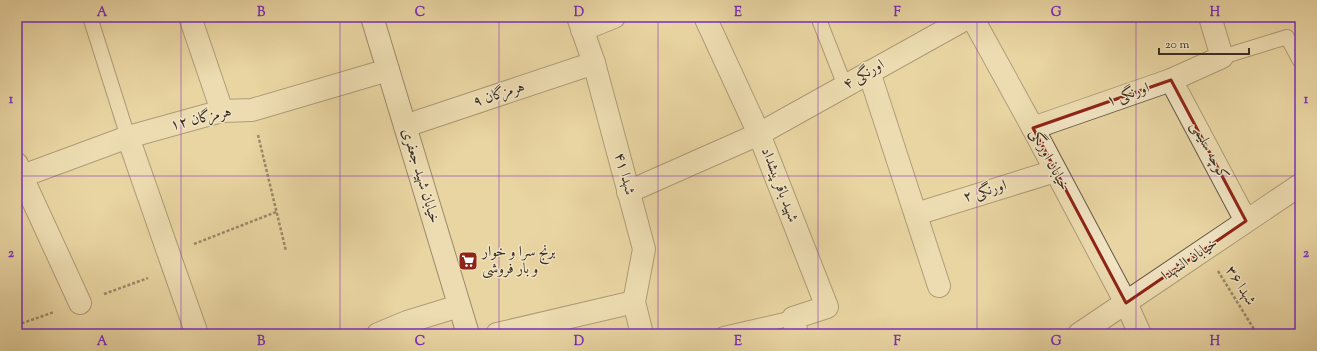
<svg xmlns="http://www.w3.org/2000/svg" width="1317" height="351" viewBox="0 0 1317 351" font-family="'Sorts Mill Goudy',Amiri,serif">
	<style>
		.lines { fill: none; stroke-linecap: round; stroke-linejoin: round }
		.service-casing { stroke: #665845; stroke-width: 16 }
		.minor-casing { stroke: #665845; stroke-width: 24 }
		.tertiary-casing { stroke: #665845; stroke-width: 24 }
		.secondary-casing { stroke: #3b2e26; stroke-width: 24 }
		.path { stroke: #3b2e26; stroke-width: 2.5; stroke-dasharray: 3 2; stroke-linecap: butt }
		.service { stroke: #f1e4c3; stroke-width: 14 }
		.minor { stroke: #f1e4c3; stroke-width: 22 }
		.tertiary { stroke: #f1e4c3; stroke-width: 22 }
		.secondary { stroke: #f1e4c3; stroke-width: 22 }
		.marked { fill: none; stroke: #8f2418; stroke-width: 3; stroke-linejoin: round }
		.grid { fill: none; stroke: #7b2cbf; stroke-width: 1; stroke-opacity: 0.55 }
		.labels { text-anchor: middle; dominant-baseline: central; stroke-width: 3; stroke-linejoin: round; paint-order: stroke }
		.street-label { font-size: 15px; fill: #3b2e26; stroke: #f1e4c3 }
		.poi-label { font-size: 15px; fill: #3b2e26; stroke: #f1e4c3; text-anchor: start }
		.neatline { fill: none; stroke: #7b2cbf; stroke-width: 1.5 }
		.grid-label { font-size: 13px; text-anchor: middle; font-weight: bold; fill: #7b2cbf }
	</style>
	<rect width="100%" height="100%" fill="#e9d5a3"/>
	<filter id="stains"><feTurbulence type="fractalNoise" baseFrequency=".005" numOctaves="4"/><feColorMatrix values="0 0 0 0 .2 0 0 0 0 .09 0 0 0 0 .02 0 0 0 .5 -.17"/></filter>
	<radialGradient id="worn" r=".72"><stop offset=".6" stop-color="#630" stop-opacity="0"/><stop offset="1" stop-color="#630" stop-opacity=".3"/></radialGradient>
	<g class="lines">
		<g class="service-casing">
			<g id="service">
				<polyline points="90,17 128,137"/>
				<polyline points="818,17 845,86"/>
				<polyline points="1222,57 1287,37 1300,61"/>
				<polyline points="723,334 793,318"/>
			</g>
		</g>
		<g class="minor-casing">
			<g id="minor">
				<polyline points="190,17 222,111"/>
				<polyline points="578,17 594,63 644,249 634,302 642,334"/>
				<polyline points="705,17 759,134 827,307 793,318 797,334"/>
				<polyline points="582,30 614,17"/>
				<polyline points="869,72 939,286"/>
				<polyline points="1171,80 1246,221"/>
				<polyline points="405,126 594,63"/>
				<polyline points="1033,128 1171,80 1222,57 1210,17"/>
				<polyline points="128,137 174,269 197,334"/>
				<polyline points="17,164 22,177 80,303"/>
				<polyline points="17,178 128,137 222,111 252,110 388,70"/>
				<polyline points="628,192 759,134 969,17"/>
				<polyline points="916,214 1055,171"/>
				<polyline points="1126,303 1140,334"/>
				<polyline points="378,334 407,322 459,306"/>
				<polyline points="497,334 634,302"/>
			</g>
		</g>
		<g class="tertiary-casing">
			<g id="tertiary">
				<polyline points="972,17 1033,128 1126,303"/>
				<polyline points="1079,334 1300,185"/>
			</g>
		</g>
		<g class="secondary-casing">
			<polyline id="secondary" points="372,17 468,334"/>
		</g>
		<g class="path">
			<polyline points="258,135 286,251"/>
			<polyline points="194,244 276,212"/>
			<polyline points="1218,271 1257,334"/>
			<polyline points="104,294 148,278"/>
			<polyline points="17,325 54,312"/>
		</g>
		<use href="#service" class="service"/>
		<use href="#minor" class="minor"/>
		<use href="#tertiary" class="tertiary"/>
		<use href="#secondary" class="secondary"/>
	</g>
	<path d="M0 0H1317V351H0ZM1171 80 1246 221 1126 303 1033 128Z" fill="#e9d5a3" fill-opacity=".55" fill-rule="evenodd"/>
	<path class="marked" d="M1171 80 1246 221 1126 303 1033 128Z"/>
	<path class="grid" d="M181 17V334M340 17V334M499 17V334M658 17V334M818 17V334M977 17V334M1136 17V334M17 176H1300"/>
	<defs>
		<g id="supermarket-square" transform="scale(1)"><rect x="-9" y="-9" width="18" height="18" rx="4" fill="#8f2418" stroke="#f1e4c3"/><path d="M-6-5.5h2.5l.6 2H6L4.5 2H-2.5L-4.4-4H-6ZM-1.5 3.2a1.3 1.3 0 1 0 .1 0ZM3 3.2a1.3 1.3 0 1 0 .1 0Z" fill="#fff"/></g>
	</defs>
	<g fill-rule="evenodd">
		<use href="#supermarket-square" x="468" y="261"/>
	</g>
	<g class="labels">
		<g class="street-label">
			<text transform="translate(864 75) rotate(-30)">اورنگی ۴</text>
			<text transform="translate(499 95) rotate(-18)">هرمزگان ۹</text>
			<text transform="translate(1128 95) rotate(-19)">اورنگی ۱</text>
			<text transform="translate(201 119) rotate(-13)">هرمزگان ۱۲</text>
			<text transform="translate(1209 151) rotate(62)">کوچه سلیمی</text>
			<text transform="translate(1049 160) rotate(62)">خیابان اورنگی</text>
			<text transform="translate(624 174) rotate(75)">شهدا ۴۱</text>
			<text transform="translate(420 176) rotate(73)">خیابان شهید جعفری</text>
			<text transform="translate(779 185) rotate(69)">شهید باقر پیشداد</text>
			<text transform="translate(985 192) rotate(-17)">اورنگی ۲</text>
			<text transform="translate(1190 260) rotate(-34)">خیابان الشهدا</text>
			<text transform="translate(1240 286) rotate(58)">شهدا ۳۶</text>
		</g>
		<g class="poi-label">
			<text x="482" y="252">برنج سرا و خوار<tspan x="482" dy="17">و بار فروشی</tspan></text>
		</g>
	</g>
	<rect width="1317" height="351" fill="none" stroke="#e9d5a3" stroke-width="44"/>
	<path d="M1159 48v6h90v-6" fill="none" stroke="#3b2e26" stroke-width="2"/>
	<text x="1165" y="48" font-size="12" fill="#3b2e26" stroke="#f1e4c3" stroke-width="3" paint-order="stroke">20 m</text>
	<rect x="22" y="22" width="1273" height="307" class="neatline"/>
	<g class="grid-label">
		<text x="102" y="16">A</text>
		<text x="261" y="16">B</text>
		<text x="420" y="16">C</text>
		<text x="579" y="16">D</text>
		<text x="738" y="16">E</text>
		<text x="897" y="16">F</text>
		<text x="1056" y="16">G</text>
		<text x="1215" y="16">H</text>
		<text x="11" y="103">1</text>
		<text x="1306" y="103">1</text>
		<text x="11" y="257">2</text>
		<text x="1306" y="257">2</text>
		<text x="102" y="345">A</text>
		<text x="261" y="345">B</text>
		<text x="420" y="345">C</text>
		<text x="579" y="345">D</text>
		<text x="738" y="345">E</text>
		<text x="897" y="345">F</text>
		<text x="1056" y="345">G</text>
		<text x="1215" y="345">H</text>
	</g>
	<rect width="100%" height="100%" filter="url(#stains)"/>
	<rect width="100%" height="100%" fill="url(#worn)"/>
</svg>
